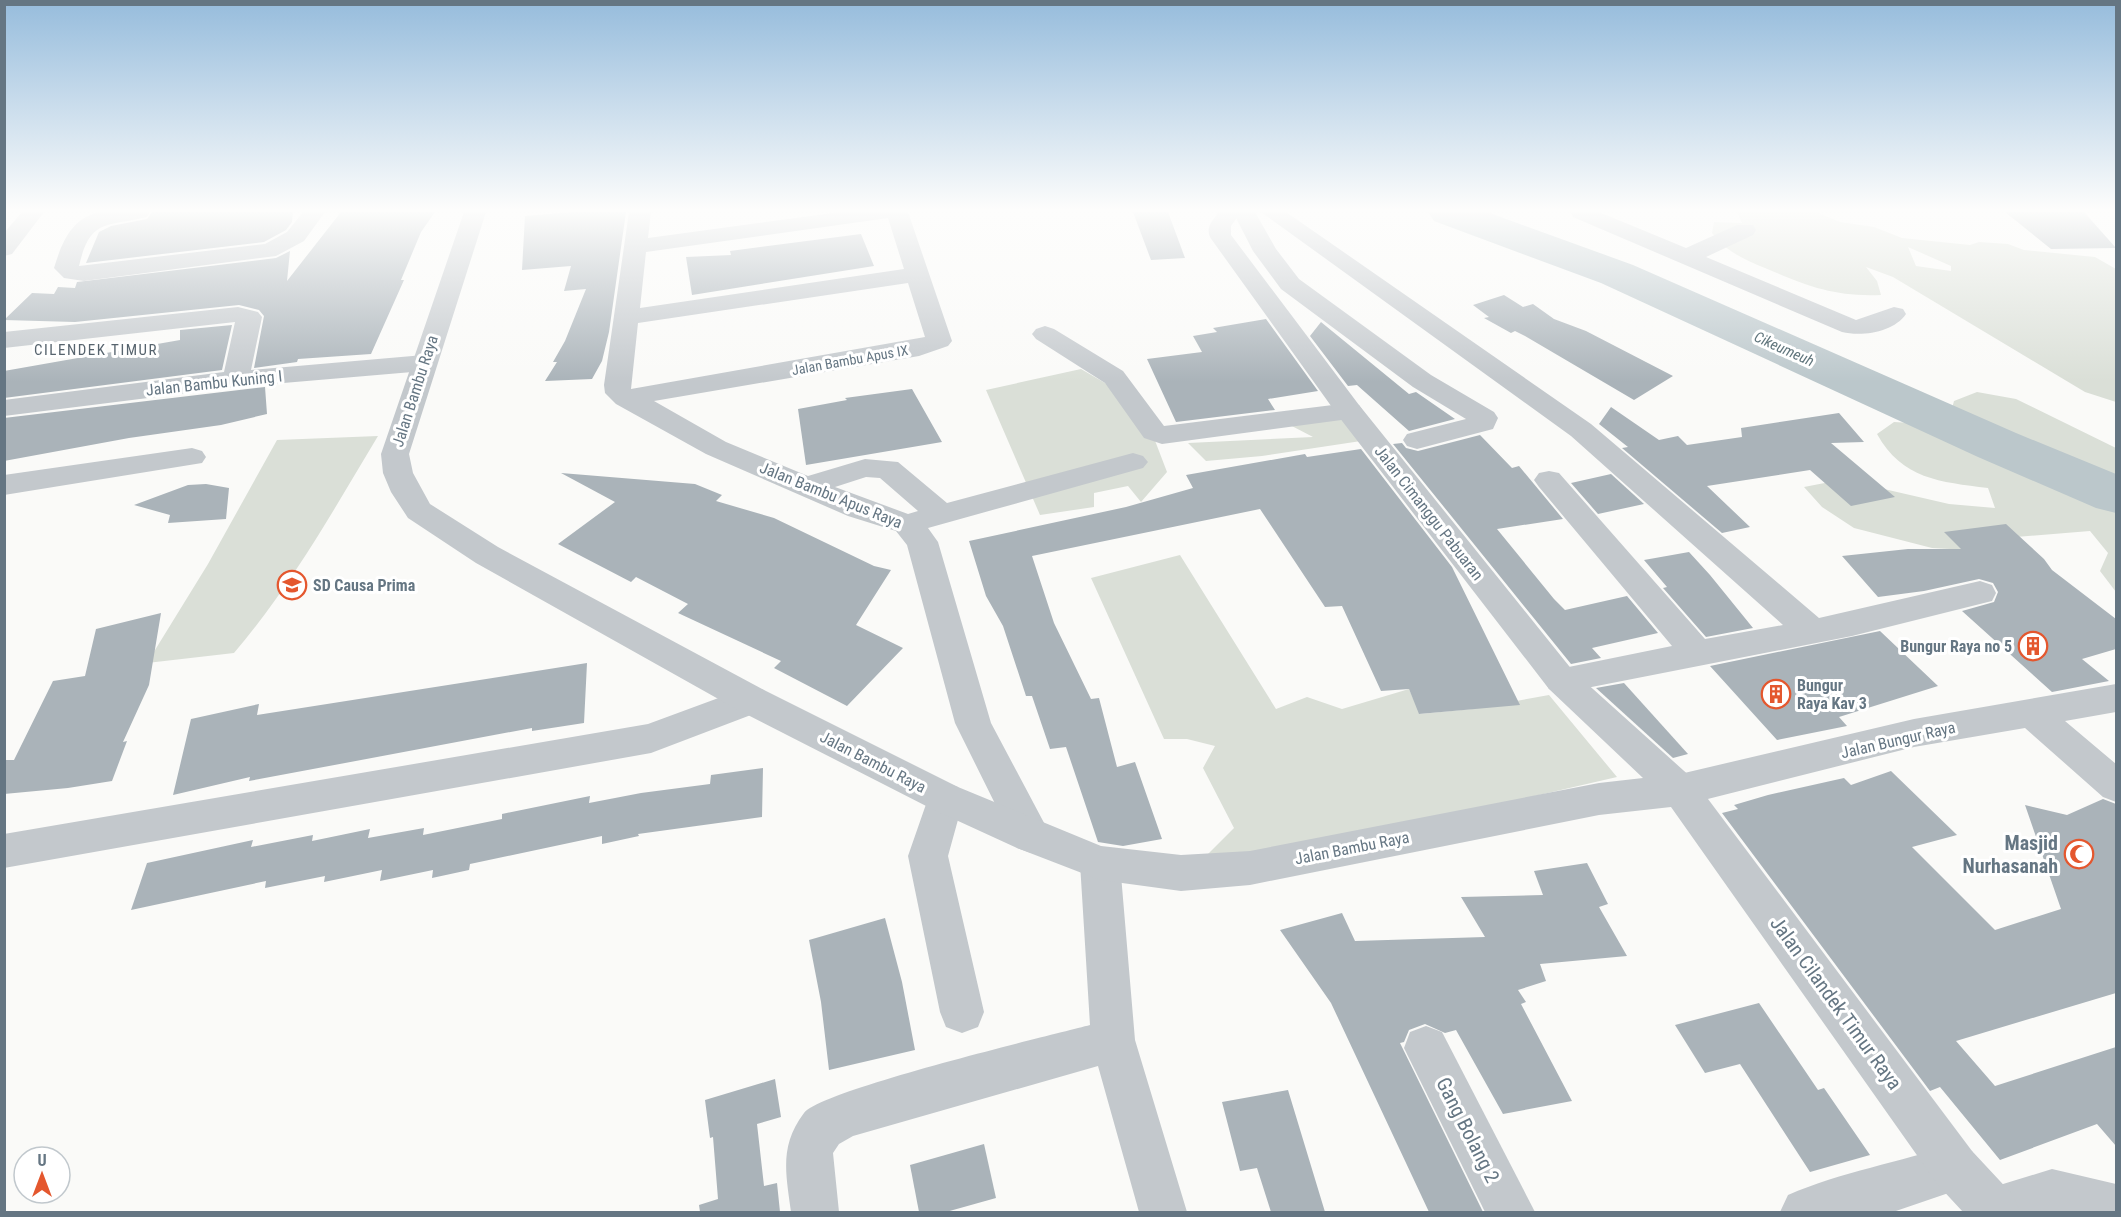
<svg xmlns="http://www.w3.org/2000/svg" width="2121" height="1217" viewBox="0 0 2121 1217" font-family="'Roboto Condensed',sans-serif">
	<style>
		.green { fill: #dadfd7; fill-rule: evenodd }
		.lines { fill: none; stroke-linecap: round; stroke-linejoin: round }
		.river { fill: #bbc7cb; fill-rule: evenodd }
		.building { fill: #aab3b9 }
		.minor { fill: #c3c8cc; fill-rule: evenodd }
		.tertiary { fill: #c3c8cc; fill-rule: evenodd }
		.labels { text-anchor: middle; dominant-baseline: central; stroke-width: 6; stroke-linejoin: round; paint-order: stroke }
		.far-street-label { font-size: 14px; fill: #657683; stroke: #fff }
		.far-water-label { font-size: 15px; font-style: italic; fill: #60757c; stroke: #fff }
		.far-neighbourhood-label { font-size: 15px; letter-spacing: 1.5px; fill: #57646e; stroke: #fff }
		.street-label { font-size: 16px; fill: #657683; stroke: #fff }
		.poi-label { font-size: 16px; font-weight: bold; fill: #657683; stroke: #fff; text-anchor: start }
		.near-poi-label { font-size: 20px; font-weight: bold; fill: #657683; stroke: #fff; text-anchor: end }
		.near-street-label { font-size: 20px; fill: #657683; stroke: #fff }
	</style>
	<rect width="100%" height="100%" fill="#fafaf8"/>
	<g class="green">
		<path d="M1737 212H1816L1840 222 1874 227 1902 238 1970 245 1979 242 2008 244 2024 250 2095 257 2116 269V402L2085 392 1893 277 1866 267 1877 281 1881 295C1834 297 1807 286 1765 268 1743 259 1727 252 1712 233L1714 222 1742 223ZM1908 247 1951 266V271L1916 266Z"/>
		<polygon points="1081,369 1141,404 1167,472 1141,502 1128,486 1094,493 1094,507 1040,515 986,390"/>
		<path d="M1977 392 2016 399 2116 448V592L2100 571 2108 553 2090 531 1992 539 1967 550 1932 548 1854 528 1822 507 1804 487 1835 481 1871 486 1949 504 1995 508 1988 488C1940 482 1902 479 1877 434L1894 422 1929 424 1950 416 1954 401Z"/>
		<polygon points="1345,415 1361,441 1262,456 1206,461 1188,443 1313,437 1288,424"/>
		<path d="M378 436C333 511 291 586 234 653L147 663 208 564 277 440Z"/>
		<polygon points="1180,555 1276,709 1307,697 1342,709 1409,689 1420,714 1472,709 1549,695 1617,777 1185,877 1234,828 1203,768 1215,746 1187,739 1164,739 1091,578"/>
	</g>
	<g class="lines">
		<polygon class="river" points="1428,212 1487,212 1633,265 2016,433 2116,474 2116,513 2096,508 1978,457 1601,283 1434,221"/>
	</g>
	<g class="building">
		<polygon points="152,212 293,212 292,222 286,230 264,242 86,263 99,232 111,226 147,219"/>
		<polygon points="341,212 435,212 421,232 401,280 404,280 371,354 298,359 297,362 254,368 264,316 259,310 239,305 75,322 4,320 32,293 54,294 58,287 75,288 77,282 276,258 290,251 287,281"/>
		<polygon points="572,212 626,212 609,332 602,361 592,379 545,381 557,362 553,362 565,341 586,289 564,291 571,266 522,270 525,216"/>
		<polygon points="1133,212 1168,212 1185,258 1151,260"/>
		<polygon points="2005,212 2084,212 2116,248 2051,249"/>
		<polygon points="861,234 874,266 692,295 686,257 731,255 730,251"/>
		<polygon points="1504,295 1523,307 1533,304 1554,319 1586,331 1673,376 1634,400 1525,336 1515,331 1511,333 1484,318 1489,317 1473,305"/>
		<polygon points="1266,319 1318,391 1268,399 1275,410 1176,422 1147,359 1202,352 1193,336 1217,332 1213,328"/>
		<polygon points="1321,322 1409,394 1416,392 1455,419 1409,431 1357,385 1348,386 1310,336"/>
		<polygon points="232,325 222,370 4,398 4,371 180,340 180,330"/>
		<polygon points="265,387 267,414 221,425 129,438 4,461 4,418"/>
		<polygon points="912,389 942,442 806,465 798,409 847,400 845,398"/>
		<polygon points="1611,407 1659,440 1678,436 1687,445 1742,437 1741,428 1839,413 1864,442 1831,443 1895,497 1851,506 1810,470 1707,486 1750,527 1722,533 1622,448 1628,447 1599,424"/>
		<polygon points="1480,435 1512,468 1519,466 1563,519 1497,529 1554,599 1565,610 1627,596 1658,633 1592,648 1601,658 1571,664 1393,444 1402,443 1406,448 1418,451"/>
		<polygon points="1361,449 1452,567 1520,705 1419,714 1409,689 1381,691 1342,606 1325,607 1260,509 1032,556 1054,623 1091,699 1099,698 1117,767 1135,762 1162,839 1123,846 1098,842 1066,747 1050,749 1032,696 1026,696 1003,626 986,596 969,541 1126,507 1193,488 1186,475 1305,454 1307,457"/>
		<polygon points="561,473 695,484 722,495 716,501 774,518 874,566 891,570 856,625 903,648 847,706 774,668 781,661 678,613 688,604 636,577 631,582 558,544 615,502"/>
		<polygon points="1611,474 1644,504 1598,514 1571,483"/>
		<polygon points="206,484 229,488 226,519 168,523 170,515 134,505 188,485"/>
		<polygon points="2006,524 2044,559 2052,570 2116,619 2116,649 2082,659 2109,681 2052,692 1962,611 1994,602 1998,592 1993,583 1979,579 1924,591 1878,597 1842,556 1908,549 1961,549 1944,532"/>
		<polygon points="1689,552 1710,575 1753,628 1706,637 1663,588 1667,587 1644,560"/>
		<polygon points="161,613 149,685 123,742 127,741 112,781 68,788 4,794 4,760 14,760 53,681 85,676 96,629"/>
		<polygon points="1880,631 1938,686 1839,717 1847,726 1777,740 1710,666"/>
		<polygon points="587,663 584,723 532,731 532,728 249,781 250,777 173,795 191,719 259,704 257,715"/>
		<polygon points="1624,683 1688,754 1673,758 1596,688"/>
		<polygon points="763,768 762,817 638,834 639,836 602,844 602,836 470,864 469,870 432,878 433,870 380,881 382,870 324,882 325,876 265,888 266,881 131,910 147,863 253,840 251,847 313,835 312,841 370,829 368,838 424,828 423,835 502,819 502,814 590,796 589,803 641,793 710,784 711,775"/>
		<polygon points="1891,771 1957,835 1912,847 1995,930 2061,909 2025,805 2067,815 2103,799 2116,804 2116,993 1956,1041 1995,1086 2116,1047 2116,1146 2097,1124 2000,1160 1940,1087 1930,1091 1722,813 1738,809 1734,805 1768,795 1844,778 1851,785"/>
		<polygon points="1587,863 1608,904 1599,907 1627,956 1540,964 1546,981 1518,990 1526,1002 1521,1004 1572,1101 1503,1114 1456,1030 1445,1033 1425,1024 1409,1030 1404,1042 1400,1043 1483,1212 1429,1212 1331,1003 1280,930 1342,913 1355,941 1485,937 1461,897 1543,895 1534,871"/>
		<polygon points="885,918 902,982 915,1050 829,1070 821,1002 809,940"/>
		<polygon points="1759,1003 1818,1090 1824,1088 1870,1155 1810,1172 1740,1064 1705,1073 1675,1025"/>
		<polygon points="775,1079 781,1117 757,1124 764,1186 777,1183 780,1212 700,1212 699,1205 718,1199 713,1137 710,1138 705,1100"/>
		<polygon points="1288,1090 1325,1212 1271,1212 1257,1168 1240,1171 1222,1102"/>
		<polygon points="984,1144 996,1198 946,1212 919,1212 910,1165"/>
	</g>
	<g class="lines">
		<g class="minor">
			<polygon points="22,212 44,212 12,254 4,256 4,233"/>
			<path d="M99 212H150L147 217C106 227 90 218 79 266L265 244 287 232 303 212H325L304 241 276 256 84 281 64 278 54 268C62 242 71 219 99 212Z"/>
			<path d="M629 212H651L648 238 840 212H908L952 341 948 346 919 356 654 401 726 442 808 476 865 459 898 462 947 503 1133 453 1143 456 1148 462 1143 468 928 528 938 542 991 723 1051 836 1045 848 1031 853 1017 848 955 723 907 545 896 531 848 516 706 454 616 404 605 393 604 385ZM888 218 904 269 640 308 646 252ZM908 283 925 337 631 389 638 323ZM866 477 880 478 918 511 908 514 835 487Z"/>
			<polygon points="1233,212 1255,212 1276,249 1299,279 1431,375 1494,412 1498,418 1493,429 1417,449 1407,446 1403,440 1407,434 1466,419 1413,387 1281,289 1253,251"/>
			<polygon points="1261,212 1286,212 1591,424 1819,618 1980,581 1992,585 1996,593 1992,601 1852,636 1561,693 1549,689 1544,680 1549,671 1672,646 1539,487 1534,480 1539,473 1549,471 1559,473 1705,639 1783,625 1571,436"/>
			<path d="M1570 212H1599L1686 248 1737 225H1753L1756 230 1753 235 1706 257 1856 320 1894 307 1903 309 1906 314C1894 332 1862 337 1842 332L1573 217Z"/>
			<polygon points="238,307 258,312 262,317 251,370 424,355 433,357 437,363 433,369 424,371 236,387 4,416 4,400 224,372 235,322 4,348 4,332"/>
			<polygon points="1045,326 1054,329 1123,371 1164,426 1349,403 1359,405 1363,411 1359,417 1349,419 1162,444 1144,438 1105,383 1036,339 1032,334 1036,329"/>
			<polygon points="192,448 202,451 206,457 202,463 4,495 4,475"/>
			<polygon points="2116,684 2116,712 2065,721 2116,764 2116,802 2103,797 2025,728 1914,747 1680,806 1667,801 1661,790 1667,779 1680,774 1914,719"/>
			<polygon points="751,686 764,690 769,700 764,710 651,753 4,868 4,834 648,724"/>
			<polygon points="945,782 958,787 964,798 948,856 984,1012 978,1027 962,1033 946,1027 940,1012 908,856 932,787"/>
			<path d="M1100 846 1114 851 1120 863 1135 1040 1187 1212H1139L1098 1066 853 1136 839 1144 833 1153 839 1212H791C786 1174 779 1146 804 1113 821 1090 1048 1036 1090 1025L1080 863 1086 851Z"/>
			<polygon points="1426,1026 1442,1032 1535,1212 1485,1212 1404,1048 1410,1032"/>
			<path d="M1955 1144 1972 1151 1979 1168 1972 1185 1893 1212H1780L1788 1195C1841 1172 1900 1162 1955 1144Z"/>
			<polygon points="2052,1169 2116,1184 2116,1212 1971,1212 1969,1209 1977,1192"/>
		</g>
		<path class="tertiary" d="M464 212H486L409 454 413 473 430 504 498 547 764 690 958 787 1101 846 1181 855 1250 851 1599 783 1643 778 1549 689 1339 417 1212 240C1204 229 1212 221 1219 212H1241L1231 226V235L1359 405 1573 671 1693 779 1972 1151 2013 1195 2020 1212H1963L1938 1185 1671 807 1599 815 1250 885 1181 891 1100 880 1017 848 932 809 738 710 476 563 408 518 391 492 383 473 381 454Z"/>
	</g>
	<linearGradient id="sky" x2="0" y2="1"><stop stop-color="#96bcdc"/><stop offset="0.55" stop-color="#fdfdfc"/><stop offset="1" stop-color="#fdfdfc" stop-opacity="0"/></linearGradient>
	<rect width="2121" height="382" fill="url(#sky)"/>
	<defs>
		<g id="school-ring" transform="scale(1.5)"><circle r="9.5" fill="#fff" stroke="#e4572e" stroke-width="1.5"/><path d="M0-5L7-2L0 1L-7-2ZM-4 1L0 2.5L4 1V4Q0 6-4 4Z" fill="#e4572e"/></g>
		<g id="building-ring" transform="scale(1.5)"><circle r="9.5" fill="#fff" stroke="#e4572e" stroke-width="1.5"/><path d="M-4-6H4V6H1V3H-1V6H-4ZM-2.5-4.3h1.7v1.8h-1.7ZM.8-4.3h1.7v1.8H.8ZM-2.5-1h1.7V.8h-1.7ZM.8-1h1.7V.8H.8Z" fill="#e4572e"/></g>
		<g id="mosque-ring" transform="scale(1.5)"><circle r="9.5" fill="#fff" stroke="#e4572e" stroke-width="1.5"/><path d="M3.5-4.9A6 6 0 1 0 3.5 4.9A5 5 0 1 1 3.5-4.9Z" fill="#e4572e"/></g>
	</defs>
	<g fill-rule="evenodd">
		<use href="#school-ring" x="292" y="585"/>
		<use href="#building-ring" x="2033" y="646"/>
		<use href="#building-ring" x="1776" y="694"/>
		<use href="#mosque-ring" x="2079" y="854"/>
	</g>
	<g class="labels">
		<g class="far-street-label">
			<text transform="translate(850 360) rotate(-10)">Jalan Bambu Apus IX</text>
		</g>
		<g class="far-water-label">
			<text transform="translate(1784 349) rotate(24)">Cikeumeuh</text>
		</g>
		<g class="far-neighbourhood-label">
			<text x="96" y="350">CILENDEK TIMUR</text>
		</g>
		<g class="street-label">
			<text transform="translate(214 383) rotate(-6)">Jalan Bambu Kuning I</text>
			<text transform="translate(415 391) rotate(-72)">Jalan Bambu Raya</text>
			<text transform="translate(831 495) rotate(22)">Jalan Bambu Apus Raya</text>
			<text transform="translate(1429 513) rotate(52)">Jalan Cimanggu Pabuaran</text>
			<text transform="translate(1898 740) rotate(-13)">Jalan Bungur Raya</text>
			<text transform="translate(873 762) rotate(27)">Jalan Bambu Raya</text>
			<text transform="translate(1352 848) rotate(-11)">Jalan Bambu Raya</text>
		</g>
		<g class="poi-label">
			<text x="313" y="585">SD Causa Prima</text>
			<text x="2012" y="646" text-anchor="end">Bungur Raya no 5</text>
			<text x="1797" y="685">Bungur<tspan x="1797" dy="18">Raya Kav 3</tspan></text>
		</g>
		<g class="near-poi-label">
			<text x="2058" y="843">Masjid<tspan x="2058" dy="23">Nurhasanah</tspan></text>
		</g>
		<g class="near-street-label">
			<text transform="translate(1836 1003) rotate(54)">Jalan Cilandek Timur Raya</text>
			<text transform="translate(1468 1130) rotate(63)">Gang Bolang 2</text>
		</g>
	</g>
	<rect width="2121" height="1217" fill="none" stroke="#657683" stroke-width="12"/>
	<g transform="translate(42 1175)"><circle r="28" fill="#ffffff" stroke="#c1c8cd" stroke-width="1.5"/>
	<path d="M0-4.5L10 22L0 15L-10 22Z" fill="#e4572e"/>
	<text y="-9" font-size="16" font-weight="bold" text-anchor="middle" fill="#657683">U</text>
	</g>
</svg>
